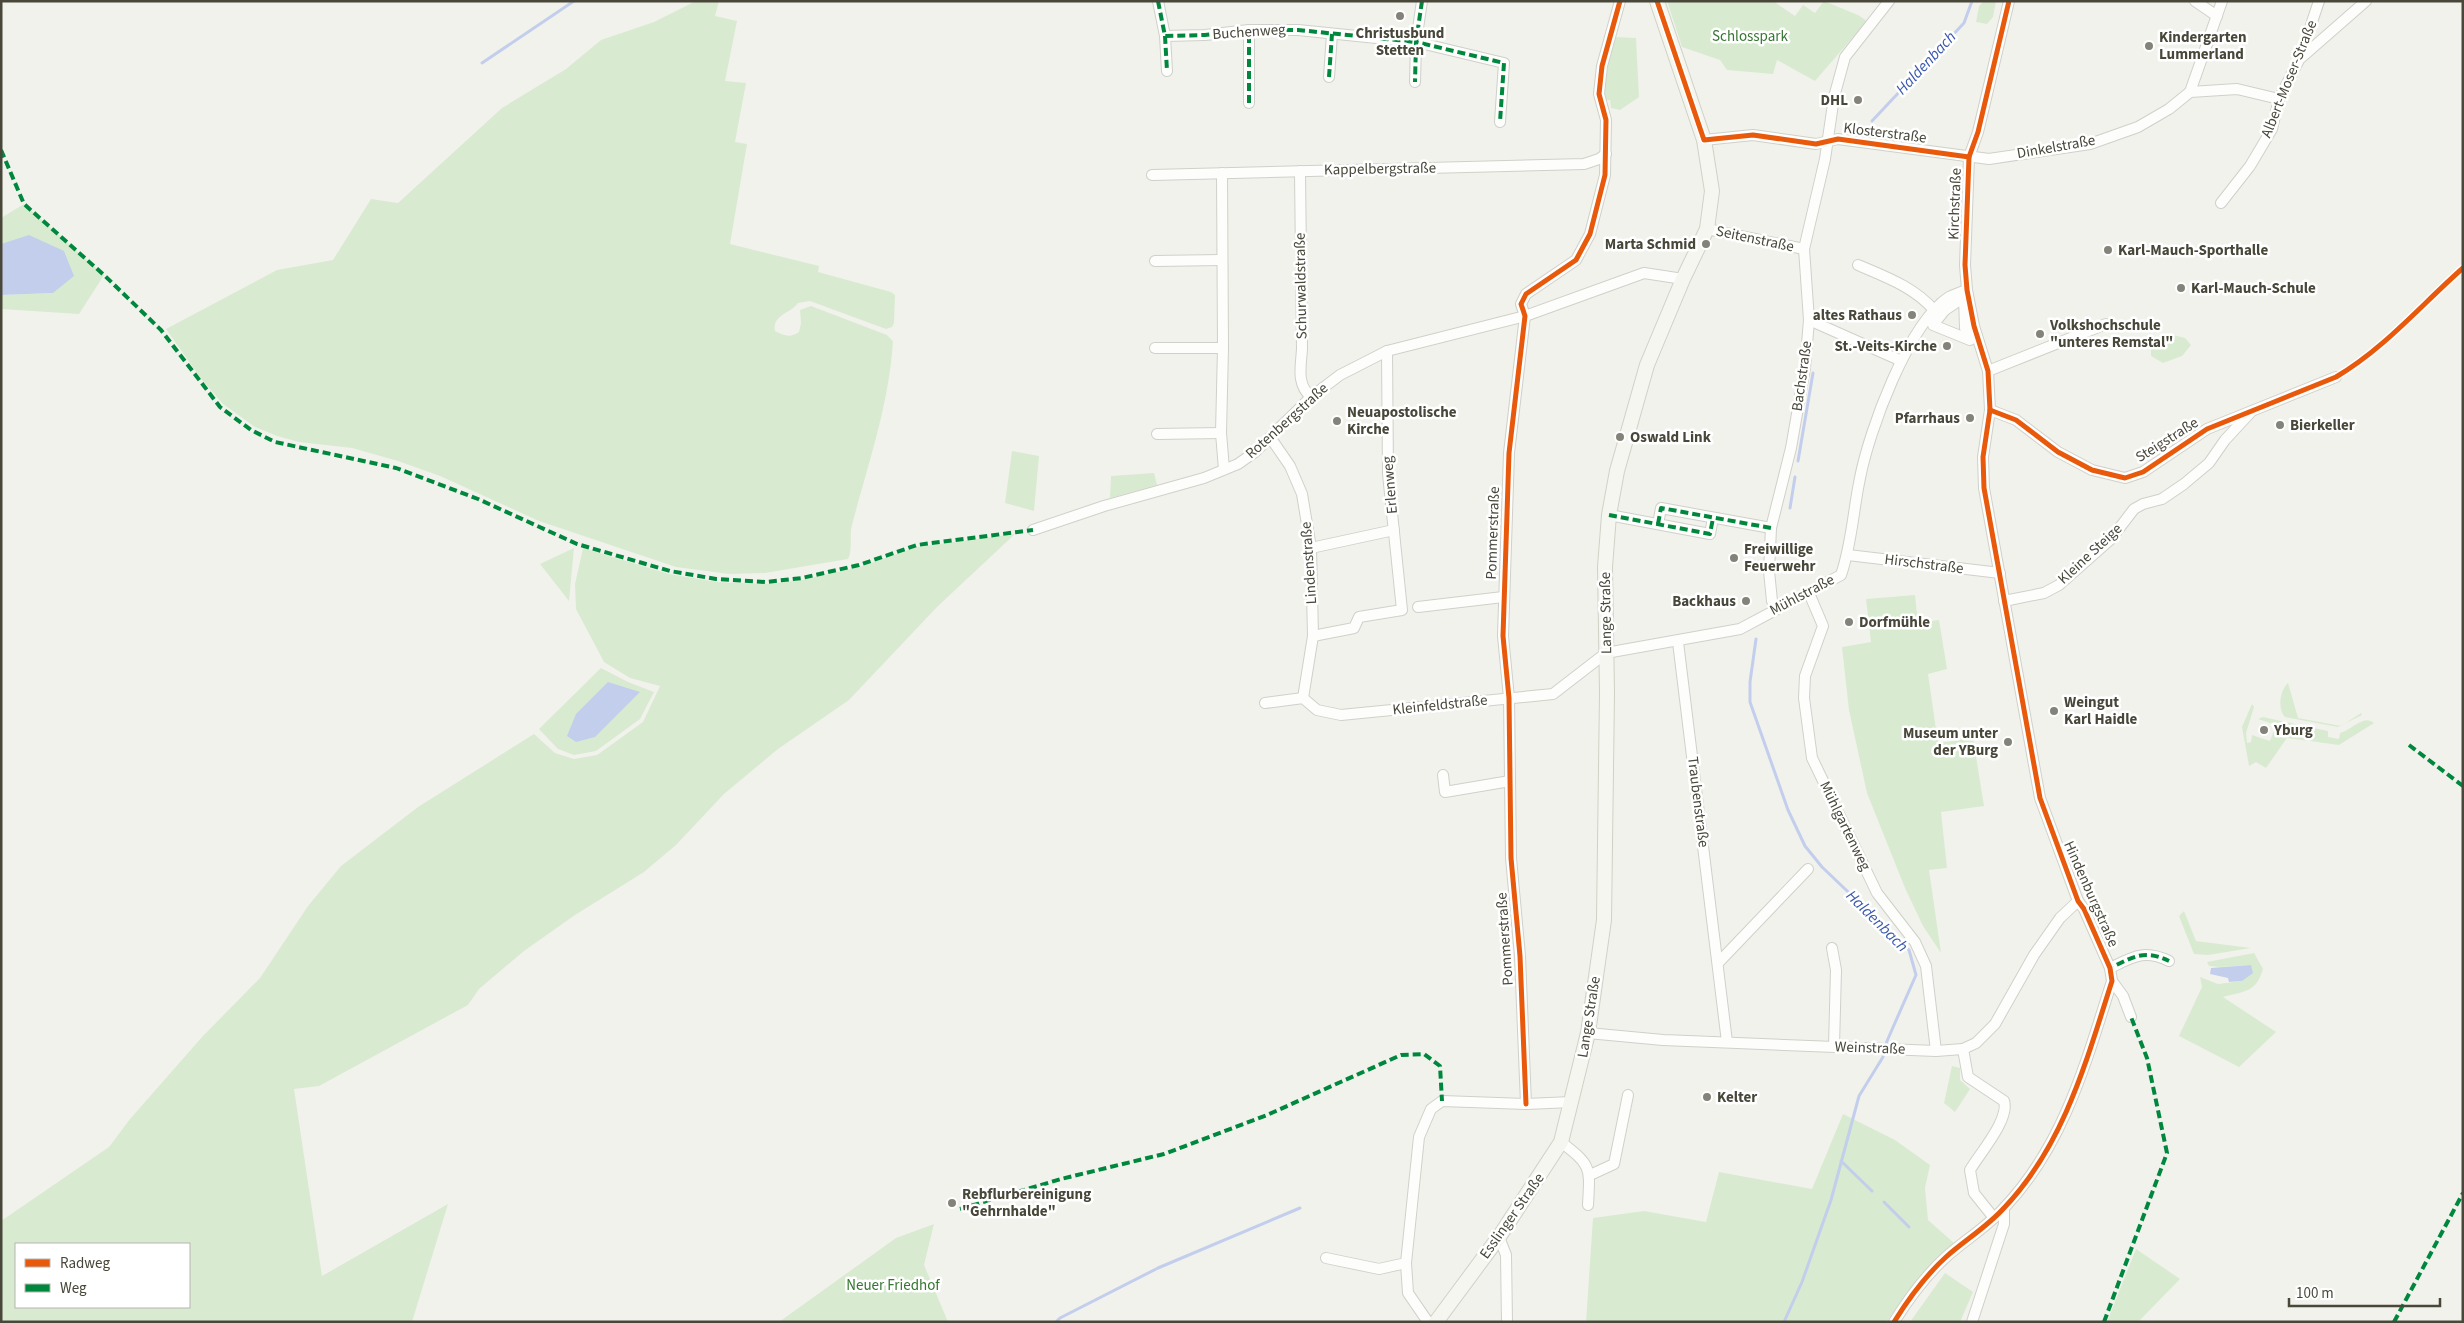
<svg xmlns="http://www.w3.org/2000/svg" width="2464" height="1323" viewBox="0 0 2464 1323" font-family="'Source Sans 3',sans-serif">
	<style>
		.green { fill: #d8ebd0; fill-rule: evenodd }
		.water { fill: #c2ceec }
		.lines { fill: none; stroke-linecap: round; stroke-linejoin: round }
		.stream { stroke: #c2ceec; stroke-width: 3 }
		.street-casing { stroke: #d0d0cb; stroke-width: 12 }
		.secondary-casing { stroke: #d0d1c5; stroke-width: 16 }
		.street { stroke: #fdfdfc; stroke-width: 10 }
		.secondary { stroke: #f6f6f1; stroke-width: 14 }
		.quiet { stroke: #00873e; stroke-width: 4; stroke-dasharray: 8 4; stroke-linecap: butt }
		.cycleway-casing { stroke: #fff; stroke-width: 8 }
		.cycleway { stroke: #e8590c; stroke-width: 5 }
		.poi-dot { fill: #848379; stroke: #fff; stroke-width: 2 }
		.labels { text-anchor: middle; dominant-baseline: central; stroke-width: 5; stroke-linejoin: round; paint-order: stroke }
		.street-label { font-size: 15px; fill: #48473a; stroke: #fff }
		.poi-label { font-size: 15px; font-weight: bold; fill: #48473a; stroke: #fff; text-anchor: start }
		.park-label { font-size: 15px; fill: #357631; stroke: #fff }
		.water-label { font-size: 16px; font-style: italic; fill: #3a58ac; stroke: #fff }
	</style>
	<rect width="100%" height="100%" fill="#f2f2ed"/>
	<g class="green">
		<path d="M696 1H719L715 16 737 21 725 81 746 83 735 142 747 144 730 244 819 266 818 272 891 292 895 295 894 323 892 327 886 329 810 301 798 303C790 314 772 315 775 331 785 336 790 338 799 332L801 323 800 310 811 306 887 335 893 341C889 405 868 464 852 525 849 536 853 550 848 559L765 573 729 574 676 567 539 521 440 476 398 461 352 448 299 442 277 436 255 427 223 404 202 380 166 329 277 270 333 260 371 199 398 203 502 108 566 69 601 40 654 22Z"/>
		<polygon points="1667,1 1773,1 1795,16 1803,5 1815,13 1824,1 1858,15 1867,21 1815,81 1777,60 1773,74 1727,70 1720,60 1682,47"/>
		<polygon points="1984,1 1996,1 1993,17 1987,24 1976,22 1979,6"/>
		<polygon points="1615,37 1636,38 1639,97 1620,110 1611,108 1610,100 1605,100 1604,82"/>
		<polygon points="24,204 104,275 79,314 1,309 1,295 53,293 29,236 1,244 1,218"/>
		<polygon points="2173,335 2185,338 2191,345 2182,356 2163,363 2151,356 2151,342 2162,337"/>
		<polygon points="1012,451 1039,456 1034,511 1005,503"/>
		<polygon points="1154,473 1157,485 1110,498 1111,476"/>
		<path d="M1015 534 937 607 849 700 778 749 724 794 676 845 644 872 575 915 524 951 479 989 468 1005 319 1086 294 1089 322 1276 448 1204 412 1322H1V1221L109 1147 130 1119 202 1037 260 978 308 906 341 866 418 807 534 734 555 753 574 759 597 755 643 722 660 686 630 678 604 662 576 609 575 584 583 548 669 574 717 582 766 584 802 580 860 567 917 547ZM16 1244H189V1307H16Z"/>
		<polygon points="574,548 569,601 540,564"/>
		<polygon points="1915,595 1918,623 1939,620 1947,669 1928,674 1938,743 1973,738 1984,806 1941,812 1947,868 1929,870 1941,953 1923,926 1905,888 1867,793 1849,710 1842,647 1871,642 1866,599"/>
		<polygon points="601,668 628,682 654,692 640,719 596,751 574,755 558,749 539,729"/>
		<path d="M2288 683 2298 718 2341 726 2361 713 2362 715 2338 727 2285 717C2277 709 2280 690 2288 683Z"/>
		<path d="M2252 704 2254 707 2246 733 2247 743 2251 742 2252 735 2270 741 2276 725 2258 719 2263 717 2328 731V737L2339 739 2340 733C2352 730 2363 714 2374 723L2339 745 2287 738 2266 768 2256 762 2249 766 2242 727Z"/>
		<polygon points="2184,911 2196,941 2251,948 2208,955 2194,954 2179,916"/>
		<path d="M2254 953 2263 969C2256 993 2244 991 2223 997L2276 1032 2239 1067 2179 1036 2202 987 2200 977 2218 984 2242 981 2251 965 2220 967 2209 966 2207 962Z"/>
		<polygon points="1952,1066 1960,1068 1960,1080 1970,1089 1955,1112 1944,1103"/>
		<polygon points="1843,1114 1895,1140 1930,1165 1925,1188 1928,1220 1954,1243 1919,1278 1886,1322 1586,1322 1593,1218 1644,1211 1706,1222 1719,1172 1812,1189"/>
		<polygon points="934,1224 924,1265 948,1322 779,1322 896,1238"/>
		<polygon points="2136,1249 2180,1279 2138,1322 2107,1322"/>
		<polygon points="1945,1273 1973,1292 1960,1322 1910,1322"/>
	</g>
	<g class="water">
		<polygon points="29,235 64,251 74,276 53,293 1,295 1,244"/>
		<polygon points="608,682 640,692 595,737 576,742 567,736 576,714"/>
		<polygon points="2251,965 2253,973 2242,981 2229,982 2228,978 2210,974 2211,968"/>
	</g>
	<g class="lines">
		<g class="stream">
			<polyline points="482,63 574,1"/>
			<polyline points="1872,121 1964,23 1972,1"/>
			<polyline points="1798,461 1813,373"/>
			<polyline points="1790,508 1795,477"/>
			<polyline points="1756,639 1750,682 1750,702 1788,810 1805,846 1822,867 1909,950 1916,975 1887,1041 1883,1057 1859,1096 1831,1200 1802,1282 1784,1322"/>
			<polyline points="1841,1161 1872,1191"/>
			<polyline points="1884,1202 1909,1227"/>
			<polyline points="1056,1322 1060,1318 1158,1268 1300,1208"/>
		</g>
		<g class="street-casing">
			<g id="street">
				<polyline points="1158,1 1165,36 1205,35 1249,30 1298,30 1416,42 1415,82"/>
				<polyline points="1422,1 1416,42 1504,63 1500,122"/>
				<polyline points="2195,1 2217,16"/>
				<polyline points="1165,36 1167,71"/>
				<polyline points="2302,57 2366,1"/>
				<polyline points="1329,77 1332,34"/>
				<polyline points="2190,92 2222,1"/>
				<polyline points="1249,103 1249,30"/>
				<polyline points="1704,140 1753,135 1816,144 1838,139 1989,159 2090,144 2138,127 2169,109 2190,92 2237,89 2279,99"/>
				<path d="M1300 171 1302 349C1301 366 1296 384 1311 397"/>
				<polyline points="1222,173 1223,348 1221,433 1224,469"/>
				<polyline points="1152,175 1584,164 1599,159 1606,154"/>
				<polyline points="2221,203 2250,166 2272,129 2279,99 2300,58 2319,1"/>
				<polyline points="1707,229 1804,249"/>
				<polyline points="1155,261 1222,260"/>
				<path d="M1858 265C1886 277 1914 287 1934 310"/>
				<polygon points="1964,297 1965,328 1970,340 1933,325 1945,310"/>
				<polyline points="1809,320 1897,359"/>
				<polyline points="1155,348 1223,348"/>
				<polyline points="1988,371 2106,324"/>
				<polyline points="1990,410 2016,420 2058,452 2092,470 2125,478 2143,472 2207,429 2336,377"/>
				<polyline points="1157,434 1221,433"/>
				<polyline points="1270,437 1290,466 1302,494 1311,548 1313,636 1303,698"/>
				<polyline points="1609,515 1710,534 1713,518"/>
				<polyline points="1658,524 1661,508 1771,528"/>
				<polyline points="1033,530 1104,506 1204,478 1238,464 1255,452 1311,397 1340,375 1387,351 1525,316 1644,273 1683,279"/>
				<polyline points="1311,548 1394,530"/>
				<polyline points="1848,555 2000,573"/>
				<polyline points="1809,593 1823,626 1805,676 1804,698 1812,758 1877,893 1915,942 1926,966 1936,1051"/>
				<polyline points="2004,601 2044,593 2059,585 2111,539 2134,509 2143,504 2162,499 2184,484 2209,463 2225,440 2250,413"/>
				<polyline points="1418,607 1503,597"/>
				<polyline points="1776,609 1772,601 1769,571 1771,528 1791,448 1805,368 1809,320 1804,249 1825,159 1834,97 1845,57 1889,1"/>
				<polyline points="1313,636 1354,628 1359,617 1402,610 1388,474 1387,351"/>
				<polyline points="1678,642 1727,1042"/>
				<path d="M1265 703 1303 698 1317 710 1341 715 1553 694 1606 653 1740 629 1841 575C1852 543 1853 511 1860 478 1869 431 1908 324 1949 297 1955 294 1961 292 1967 290"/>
				<polyline points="1443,775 1445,792 1510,781"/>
				<polyline points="1832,948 1836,970 1834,1046"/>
				<polyline points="1719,962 1808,869"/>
				<path d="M2110 968C2133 957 2144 949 2169 961"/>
				<polyline points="2112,981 2123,996 2131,1017"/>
				<polyline points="1588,1033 1663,1040 1936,1051 1963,1049 1976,1043 1995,1024 2034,955 2060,918 2078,901"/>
				<path d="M1963 1049 1968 1077 2004 1101C2010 1119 1980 1153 1970 1170L1974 1193 1994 1218"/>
				<polyline points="1526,1104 1520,956 1511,858 1509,698 1503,636 1509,453 1525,316 1521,304 1526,294 1576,260 1590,234 1605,175 1606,120 1599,94 1602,66 1620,1"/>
				<path d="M1561 1142C1592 1166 1590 1167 1588 1205"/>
				<polyline points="1590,1175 1614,1164 1628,1095"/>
				<polyline points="1499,1237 1506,1255 1507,1322"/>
				<polyline points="1326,1258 1379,1269 1406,1263"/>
				<polyline points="1428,1322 1408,1293 1406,1263 1419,1137 1431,1109 1442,1101 1526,1104 1572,1102"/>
				<path d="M1894 1322C1909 1298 1925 1276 1946 1257 1965 1240 1987 1227 2004 1208 2064 1145 2086 1062 2112 981L2110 968 2084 909 2078 901 2040 798 1984 488 1983 457 1990 410 1988 371 1974 326 1967 290 1965 265 1969 157 1978 132 2009 1"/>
				<polyline points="1972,1322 2004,1224 2004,1209"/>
			</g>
		</g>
		<g class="secondary-casing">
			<polyline id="secondary" points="1436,1322 1499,1237 1561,1142 1588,1033 1604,920 1607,693 1605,567 1609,515 1617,471 1647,365 1683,279 1707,229 1712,191 1704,140 1657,1"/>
		</g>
		<use href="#street" class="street"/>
		<use href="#secondary" class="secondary"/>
		<g class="quiet">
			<polyline points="1158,1 1165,36 1205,35 1249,30 1298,30 1416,42 1415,82"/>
			<polyline points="1422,1 1416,42 1504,63 1500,122"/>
			<polyline points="1165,36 1167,71"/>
			<polyline points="1329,77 1332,34"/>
			<polyline points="1249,103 1249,30"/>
			<polyline points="1,150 24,204 104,275 161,330 220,407 251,430 275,442 396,468 478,499 577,544 670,571 716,579 766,582 802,578 859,565 917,545 1033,530"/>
			<polyline points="1609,515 1710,534 1713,518"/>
			<polyline points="1658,524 1661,508 1771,528"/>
			<polyline points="2409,745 2463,786"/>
			<path d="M2108 964 2110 968C2133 957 2144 949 2169 961"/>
			<polyline points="960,1209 1061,1179 1164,1154 1267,1115 1401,1055 1424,1054 1440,1066 1442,1101"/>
			<polyline points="2104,1322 2167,1153 2147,1058 2131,1017"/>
			<polyline points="2394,1322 2463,1193"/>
		</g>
		<g class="cycleway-casing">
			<g id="cycleway">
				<polyline points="1657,1 1704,140 1753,135 1816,144 1838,139 1969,157"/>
				<path d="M1990 410 2016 420 2058 452 2092 470 2125 478 2143 472 2207 429 2336 377C2385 348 2421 305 2463 268"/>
				<polyline points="1526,1104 1520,956 1511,858 1509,698 1503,636 1509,453 1525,316 1521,304 1526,294 1576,260 1590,234 1605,175 1606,120 1599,94 1602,66 1620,1"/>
				<path d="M1894 1322C1909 1298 1925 1276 1946 1257 1965 1240 1987 1227 2004 1208 2064 1145 2086 1062 2112 981L2110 968 2084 909 2078 901 2040 798 1984 488 1983 457 1990 410 1988 371 1974 326 1967 290 1965 265 1969 157 1978 132 2009 1"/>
			</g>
		</g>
		<use href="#cycleway" class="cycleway"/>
	</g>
	<g class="poi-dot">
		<circle cx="1400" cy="16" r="5"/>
		<circle cx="2149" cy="46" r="5"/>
		<circle cx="1858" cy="100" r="5"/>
		<circle cx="1706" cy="244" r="5"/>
		<circle cx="2108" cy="250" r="5"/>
		<circle cx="2181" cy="288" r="5"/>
		<circle cx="1912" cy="315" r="5"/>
		<circle cx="2040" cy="334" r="5"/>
		<circle cx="1947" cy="346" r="5"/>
		<circle cx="1970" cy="418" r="5"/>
		<circle cx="1337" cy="421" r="5"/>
		<circle cx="2280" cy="425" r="5"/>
		<circle cx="1620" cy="437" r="5"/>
		<circle cx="1734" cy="558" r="5"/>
		<circle cx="1746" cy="601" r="5"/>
		<circle cx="1849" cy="622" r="5"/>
		<circle cx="2054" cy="711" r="5"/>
		<circle cx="2264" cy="730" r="5"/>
		<circle cx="2008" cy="742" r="5"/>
		<circle cx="1707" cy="1097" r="5"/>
		<circle cx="952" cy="1203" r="5"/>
	</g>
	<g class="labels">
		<g class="street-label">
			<text transform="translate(1249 32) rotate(-4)">Buchenweg</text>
			<text transform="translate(2289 79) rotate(-68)">Albert-Moser-Straße</text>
			<text transform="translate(1885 133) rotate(7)">Klosterstraße</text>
			<text transform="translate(2056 147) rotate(-10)">Dinkelstraße</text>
			<text transform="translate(1380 169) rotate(-1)">Kappelbergstraße</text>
			<text transform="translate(1955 204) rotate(-88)">Kirchstraße</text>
			<text transform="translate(1755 239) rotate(12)">Seitenstraße</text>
			<text transform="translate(1301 286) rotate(-91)">Schurwaldstraße</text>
			<text transform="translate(1802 376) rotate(-82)">Bachstraße</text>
			<text transform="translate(1287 421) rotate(-42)">Rotenbergstraße</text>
			<text transform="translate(2167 440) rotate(-32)">Steigstraße</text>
			<text transform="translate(1390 485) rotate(-95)">Erlenweg</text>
			<text transform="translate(1493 533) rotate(-88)">Pommerstraße</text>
			<text transform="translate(2090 554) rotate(-43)">Kleine Steige</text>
			<text transform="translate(1309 563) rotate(-94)">Lindenstraße</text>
			<text transform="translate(1924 564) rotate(7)">Hirschstraße</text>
			<text transform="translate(1802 595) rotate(-28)">Mühlstraße</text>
			<text transform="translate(1606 613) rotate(-91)">Lange Straße</text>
			<text transform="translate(1440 705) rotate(-6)">Kleinfeldstraße</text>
			<text transform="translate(1698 802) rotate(83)">Traubenstraße</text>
			<text transform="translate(1845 826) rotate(64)">Mühlgartenweg</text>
			<text transform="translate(2091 894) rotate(66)">Hindenburgstraße</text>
			<text transform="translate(1505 939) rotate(-94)">Pommerstraße</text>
			<text transform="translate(1589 1017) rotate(-81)">Lange Straße</text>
			<text transform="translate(1870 1048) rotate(2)">Weinstraße</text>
			<text transform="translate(1512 1216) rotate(-55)">Esslinger Straße</text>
		</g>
		<g class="poi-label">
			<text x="1400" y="33" text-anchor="middle">Christusbund<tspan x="1400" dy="17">Stetten</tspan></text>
			<text x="2159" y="37">Kindergarten<tspan x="2159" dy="17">Lummerland</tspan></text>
			<text x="1848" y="100" text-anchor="end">DHL</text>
			<text x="1696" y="244" text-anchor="end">Marta Schmid</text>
			<text x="2118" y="250">Karl-Mauch-Sporthalle</text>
			<text x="2191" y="288">Karl-Mauch-Schule</text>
			<text x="1902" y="315" text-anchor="end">altes Rathaus</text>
			<text x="2050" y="325">Volkshochschule<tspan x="2050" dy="17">"unteres Remstal"</tspan></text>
			<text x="1937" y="346" text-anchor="end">St.-Veits-Kirche</text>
			<text x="1347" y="412">Neuapostolische<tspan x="1347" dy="17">Kirche</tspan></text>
			<text x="1960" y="418" text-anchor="end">Pfarrhaus</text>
			<text x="2290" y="425">Bierkeller</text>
			<text x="1630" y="437">Oswald Link</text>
			<text x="1744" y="549">Freiwillige<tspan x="1744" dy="17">Feuerwehr</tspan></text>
			<text x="1736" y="601" text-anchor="end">Backhaus</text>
			<text x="1859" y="622">Dorfmühle</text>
			<text x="2064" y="702">Weingut<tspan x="2064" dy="17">Karl Haidle</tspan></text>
			<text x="2274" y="730">Yburg</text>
			<text x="1998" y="733" text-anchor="end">Museum unter<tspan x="1998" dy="17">der YBurg</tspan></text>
			<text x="1717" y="1097">Kelter</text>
			<text x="962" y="1194">Rebflurbereinigung<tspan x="962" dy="17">"Gehrnhalde"</tspan></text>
		</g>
		<g class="park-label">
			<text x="1750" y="36">Schlosspark</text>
			<text x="893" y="1285">Neuer Friedhof</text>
		</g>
		<g class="water-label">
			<text transform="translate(1926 63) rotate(-47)">Haldenbach</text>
			<text transform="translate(1877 921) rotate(45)">Haldenbach</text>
		</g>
	</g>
	<rect width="2464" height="1323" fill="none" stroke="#48473a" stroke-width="5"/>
	<rect x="15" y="1243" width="175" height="65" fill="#ffffff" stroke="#b6b5b0"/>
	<rect x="25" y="1259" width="25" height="8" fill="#e8590c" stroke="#b6b5b0"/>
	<text x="60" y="1268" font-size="15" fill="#48473a">Radweg</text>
	<rect x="25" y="1284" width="25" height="8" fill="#00873e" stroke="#b6b5b0"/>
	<text x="60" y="1293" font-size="15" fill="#48473a">Weg</text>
	<path d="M2289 1298v8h151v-8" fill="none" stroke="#48473a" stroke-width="2.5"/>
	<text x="2296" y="1298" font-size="15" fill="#48473a" stroke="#ffffff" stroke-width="4" paint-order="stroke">100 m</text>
</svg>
